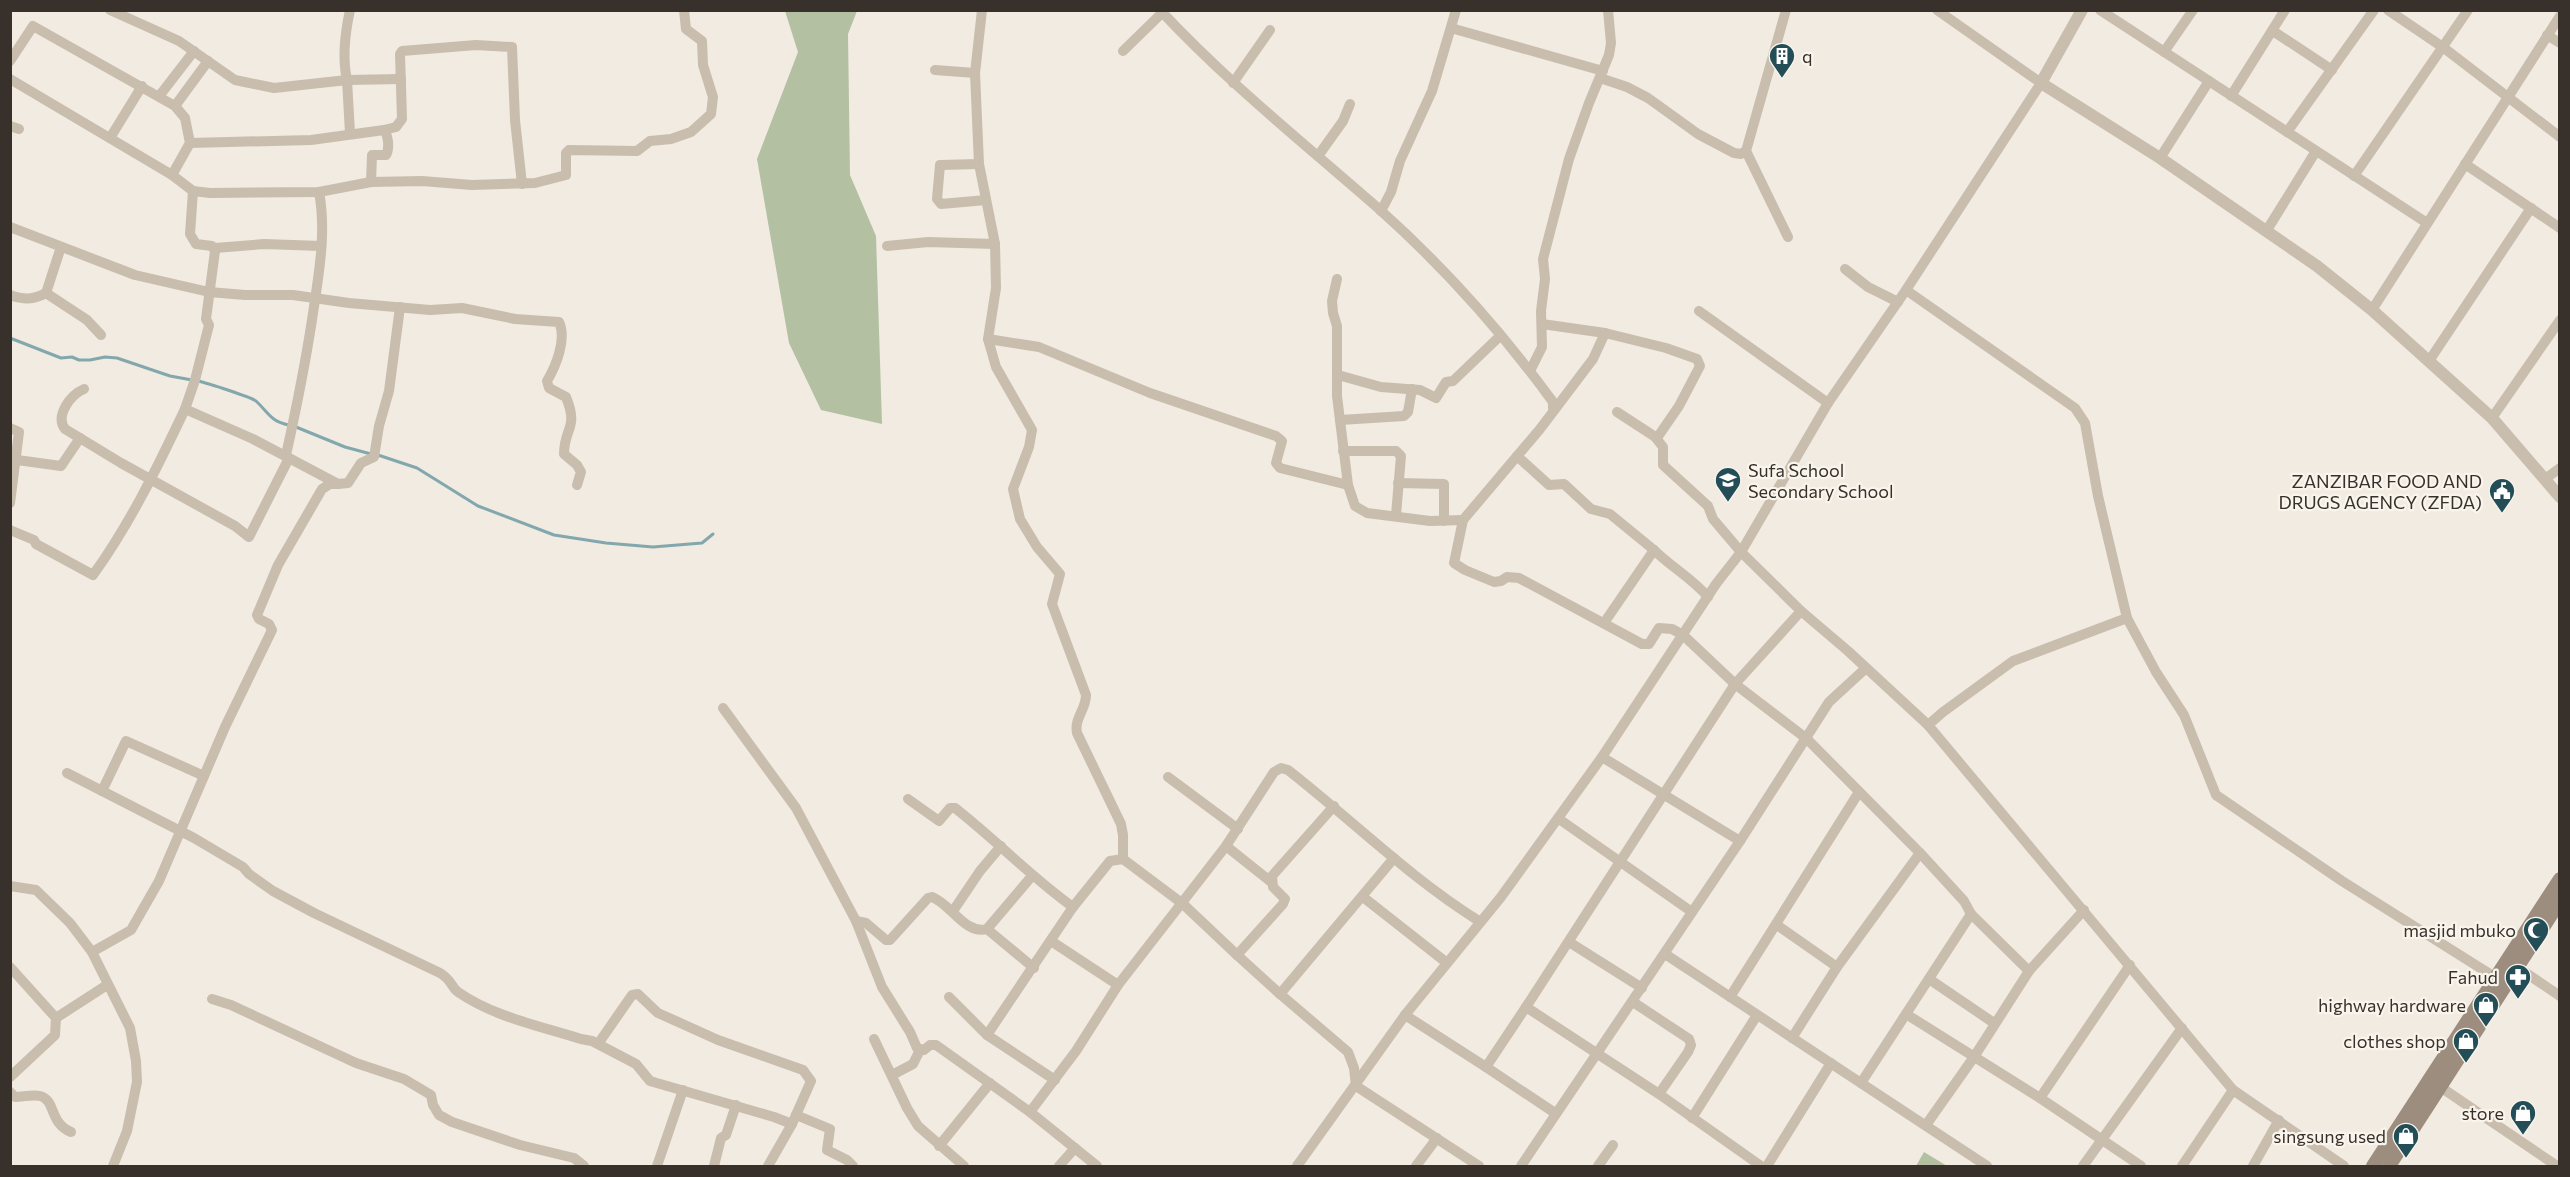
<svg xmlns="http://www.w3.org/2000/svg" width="2570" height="1177" viewBox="0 0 2570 1177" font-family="Commissioner,sans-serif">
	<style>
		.green { fill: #b3c0a2 }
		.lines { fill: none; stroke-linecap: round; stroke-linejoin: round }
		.stream { stroke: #82a7ac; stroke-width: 3 }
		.minor { stroke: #c9bdad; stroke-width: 10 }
		.tertiary { stroke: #c9bdad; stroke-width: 12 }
		.secondary { stroke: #9d8d7f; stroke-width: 14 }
		.labels { text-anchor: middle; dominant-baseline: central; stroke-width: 4.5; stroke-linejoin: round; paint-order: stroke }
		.poi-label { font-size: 18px; fill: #38312b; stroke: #f9f5ed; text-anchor: end }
	</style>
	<rect width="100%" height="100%" fill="#f2ebe1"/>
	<g class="green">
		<polygon points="785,11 857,11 848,34 850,175 876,236 882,424 821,410 789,343 757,159 798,52"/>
		<polygon points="1924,1152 1947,1166 1916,1166"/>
	</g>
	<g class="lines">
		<g class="stream">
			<polyline points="10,338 61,358 72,357 79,360 90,360 105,357 117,358 170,376 192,380"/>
			<path d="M198 381C207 383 251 397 256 401 269 413 270 421 289 425"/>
			<polyline points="296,427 345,447 371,454"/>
			<polyline points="378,455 417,468 478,506 554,535 606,543 653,547 702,543 713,534"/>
		</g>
		<g class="minor">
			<polyline points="110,10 179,41 235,80 274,88 347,80 350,133"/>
			<path d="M350 10C345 33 342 58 347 80L401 79"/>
			<path d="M982 10 975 73 979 164 995 244 996 288 988 339 996 367 1032 430 1029 447 1013 489 1020 519 1037 547 1060 574 1052 604 1086 695C1086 710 1074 718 1077 733L1121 824 1123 835V859"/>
			<path d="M1160 10C1228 83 1305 144 1379 209 1444 267 1502 332 1553 402V408"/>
			<polyline points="1786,10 1746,151 1788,237"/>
			<polyline points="2100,10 2427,223"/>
			<polyline points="2388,10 2444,48 2560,137"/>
			<polyline points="1451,28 1603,71"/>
			<polyline points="2273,31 2332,70"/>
			<polyline points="2547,35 2560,43"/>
			<polyline points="1123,51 1162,13"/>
			<polyline points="2164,52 2193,10"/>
			<polyline points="10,61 33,26 175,106 185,118 190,143 172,175"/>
			<polyline points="935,70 975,73"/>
			<polyline points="1600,78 1627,87 1648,98 1698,134 1734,153 1741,154 1746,151"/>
			<polyline points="10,79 172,175 193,191 210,193 319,192 371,182 422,181 472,185 535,183 566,175 566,153 569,150 637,151 650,141 671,139 691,132 711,114 713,97 703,65 702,41 686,29 684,10"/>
			<polyline points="1233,83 1270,30"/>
			<polyline points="160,95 194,51"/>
			<polyline points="2231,96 2285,10"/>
			<polyline points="175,106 208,61"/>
			<polyline points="10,126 19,129"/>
			<polyline points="384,130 396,127 402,119 400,54 402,51 476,45 512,47 515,120 522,184"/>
			<polyline points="2287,132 2374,10"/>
			<polyline points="110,138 142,86"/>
			<path d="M190 143 311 140 384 130C388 135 390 148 386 155H372L371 182"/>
			<polyline points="1318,156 1343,121 1350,104"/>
			<polyline points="2160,158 2209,81"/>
			<polyline points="979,164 940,165 937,199 941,204 986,200"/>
			<polyline points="2465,164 2560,228"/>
			<polyline points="2354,176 2468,10"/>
			<polyline points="1381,211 1391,192 1400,161 1432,91 1456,10"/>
			<path d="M10 227 135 275 209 292 245 295H293L349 303 430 310 462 308 515 319 559 322C567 339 556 366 547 381L549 388 566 397C579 429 564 427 564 454L577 465 581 472 577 485"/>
			<polyline points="2267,230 2316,151"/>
			<polyline points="887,246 928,242 995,244"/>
			<polyline points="215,248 264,244 321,246"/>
			<polyline points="1845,269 1868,287 1898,302"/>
			<polyline points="1337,279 1332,301 1333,313 1337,326 1337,396 1348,485 1355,506 1367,513 1430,521 1463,520"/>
			<polyline points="1906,290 2075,408 2085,423 2098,496 2127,618 2156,672 2184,715 2216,795 2342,881 2501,981"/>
			<polyline points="46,293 61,247"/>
			<path d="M10 295C24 300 33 300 46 293L87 320 101 335"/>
			<polyline points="2372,310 2560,16"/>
			<polyline points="1699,311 1828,403"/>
			<polyline points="1542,324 1605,333 1593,359 1540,429 1463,520 1454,563 1465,570 1494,582 1501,581 1507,577 1519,578 1642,644 1649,644 1659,628 1672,629 1683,635 1735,684 1807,739 1920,853 1964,901 1971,914 2029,971"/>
			<polyline points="1605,333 1666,348 1697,359 1700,366 1679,406 1657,438 1617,412"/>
			<polyline points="988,339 1039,347 1150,393 1276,436 1282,441 1276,463 1280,468 1348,485"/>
			<polyline points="2429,361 2531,208"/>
			<polyline points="1530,371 1542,347 1541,311 1545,279 1543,259 1569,159 1589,103 1609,55 1611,43 1608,10"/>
			<polyline points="1338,375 1381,387 1420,390 1436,398 1446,382 1453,381 1500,336"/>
			<path d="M84 389C70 395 55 416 65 429L121 463 235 526 249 537 289 458"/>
			<polyline points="185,409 195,380 209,325 206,319 215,251 212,246 196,244 190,234 193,191"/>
			<polyline points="2492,418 2560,320"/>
			<polyline points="1340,420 1404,416 1408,412 1412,389"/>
			<polyline points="10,428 19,432 10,503"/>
			<polyline points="1656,438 1663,447 1663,465 1708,506 1713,519 1741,552 1801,611 1848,651 1928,725 2233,1090 2344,1166"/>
			<polyline points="1343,451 1396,451 1401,456 1396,515"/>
			<path d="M286 455C296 410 305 365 312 320 318 278 327 234 319 192"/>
			<polyline points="1517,456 1549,485 1564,484 1591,509 1610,514 1654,550"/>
			<polyline points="10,461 17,460 61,466 80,438"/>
			<polyline points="2545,479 2560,468"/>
			<polyline points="1398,483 1444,484 1444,521"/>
			<path d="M10 530 34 540 36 544 93 575C130 524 158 466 185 409L253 439 338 484 348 483 361 463 374 457 379 426 389 391 400 307"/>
			<path d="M1604 623 1654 550C1671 567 1692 578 1708 597"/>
			<polyline points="723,708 796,808 856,921 882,987 910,1032 917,1048 924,1050 930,1045 936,1045 1030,1112 1097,1166"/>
			<polyline points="1928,725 1943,712 2013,661 2127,618"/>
			<polyline points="1602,757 1740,841"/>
			<path d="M67 773 194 838 243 867 249 874 273 891 314 913 440 973C452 980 451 987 458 992 494 1017 540 1026 581 1039L592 1041 636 1064 650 1081 774 1117 792 1124 768 1166"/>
			<polyline points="1168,777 1238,829"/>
			<polyline points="102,791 126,741 204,776"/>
			<path d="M908 799 939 821 950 808H955C996 840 1031 877 1073 907L1110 861 1123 859 1183 904 1237 955 1283 904 1285 899 1273 887 1272 876 1334 806"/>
			<polyline points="1559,819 1692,912"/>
			<polyline points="1226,846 1270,881"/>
			<polyline points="10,886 36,890 70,923 92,952 130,1028 136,1061 137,1082 127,1131 113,1166"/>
			<polyline points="1363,897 1447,963"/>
			<polyline points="953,911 980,871 1001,846"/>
			<path d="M856 921 866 923 886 940H890L928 898 932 897C951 904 965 935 987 929L1032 876"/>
			<polyline points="1777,925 1837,967"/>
			<polyline points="987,929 1034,968"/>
			<polyline points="1051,941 1118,985"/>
			<polyline points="1569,942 1642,988"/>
			<polyline points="92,952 131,930 159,881 225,727 272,630 269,624 259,619 257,615 278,565 322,489 330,484 338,484"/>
			<polyline points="1665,954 1987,1166"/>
			<polyline points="1237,955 1280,994 1394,858"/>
			<polyline points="10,967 56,1018 55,1035 10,1077"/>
			<polyline points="2517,967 2560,996"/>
			<polyline points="1929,979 1994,1023"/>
			<polyline points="1280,994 1348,1052 1354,1068 1356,1086"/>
			<polyline points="949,997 987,1035"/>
			<polyline points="1730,997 1859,792"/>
			<polyline points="212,999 231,1005 356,1063 404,1079 431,1095 433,1105 439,1115 452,1122 520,1145 574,1158 584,1166"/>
			<polyline points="1633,1002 1689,1039 1691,1045 1688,1052 1659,1094"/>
			<polyline points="1526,1007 1735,684 1801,611"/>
			<polyline points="1906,1014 2040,1098 2141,1166"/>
			<polyline points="1405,1015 1486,1067 1526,1007 1659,1094 1761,1166"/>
			<polyline points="56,1018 107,985"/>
			<polyline points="1792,1038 1837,967 1920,853"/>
			<polyline points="874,1039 907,1108 918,1126 964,1166"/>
			<polyline points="598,1044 632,995 638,994 658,1013 718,1040 803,1070 811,1081 792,1124"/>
			<polyline points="1486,1067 1555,1113"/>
			<polyline points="892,1075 913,1064 920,1050"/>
			<polyline points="1055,1080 987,1035 1073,907"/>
			<polyline points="1861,1083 1971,914"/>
			<polyline points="2436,1084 2557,1166"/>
			<polyline points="1356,1086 1479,1166"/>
			<path d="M10 1092 15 1097C23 1097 33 1094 40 1096 56 1100 49 1123 71 1132"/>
			<polyline points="2040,1098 2130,965"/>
			<path d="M1030 1112 1076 1051 1118 985 1226 846 1274 772 1281 768 1288 770C1352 820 1410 878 1479 921"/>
			<polyline points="796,1115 830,1129 827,1150 847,1160 853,1166"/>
			<polyline points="1692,1118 1757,1015"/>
			<polyline points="1926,1125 1974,1057 2029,971 2084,910"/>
			<polyline points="939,1146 990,1083"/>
			<polyline points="657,1166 683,1090"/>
			<polyline points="714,1166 721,1138 726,1135 736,1105"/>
			<polyline points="1059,1166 1075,1148"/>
			<polyline points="1297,1166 1405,1015 1501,897 1602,757 1716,584 1741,552 1828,403 1906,290 2041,83 1937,10"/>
			<polyline points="1416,1166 1437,1138"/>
			<polyline points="1521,1166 1740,841 1829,702 1866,668"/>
			<polyline points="1598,1166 1613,1145"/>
			<polyline points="1767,1166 1831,1063"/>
			<polyline points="2083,1166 2182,1028"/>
			<polyline points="2182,1166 2233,1090"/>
			<polyline points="2253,1166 2279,1120"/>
		</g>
		<polyline class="tertiary" points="2082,10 2041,83 2160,158 2317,266 2372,310 2492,418 2560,497"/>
		<g class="secondary">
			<polyline points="2373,1166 2560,879"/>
			<polyline points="2389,1166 2560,901"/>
		</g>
	</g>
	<defs>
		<g id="building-pin" transform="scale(1.35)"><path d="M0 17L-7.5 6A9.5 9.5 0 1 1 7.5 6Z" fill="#244e57" stroke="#f9f5ed"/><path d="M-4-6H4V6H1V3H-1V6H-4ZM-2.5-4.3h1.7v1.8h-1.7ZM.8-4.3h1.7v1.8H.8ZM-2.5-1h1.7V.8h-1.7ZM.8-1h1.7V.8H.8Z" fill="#fff"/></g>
		<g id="school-pin" transform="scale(1.35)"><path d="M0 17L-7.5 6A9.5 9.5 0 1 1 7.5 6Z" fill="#244e57" stroke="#f9f5ed"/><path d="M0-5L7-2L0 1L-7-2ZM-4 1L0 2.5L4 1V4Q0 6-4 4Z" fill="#fff"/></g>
		<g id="civic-pin" transform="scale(1.35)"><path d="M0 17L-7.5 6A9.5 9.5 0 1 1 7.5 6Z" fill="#244e57" stroke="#f9f5ed"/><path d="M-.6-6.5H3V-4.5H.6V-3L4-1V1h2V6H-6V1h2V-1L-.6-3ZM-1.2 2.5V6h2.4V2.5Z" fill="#fff"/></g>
		<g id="mosque-pin" transform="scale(1.35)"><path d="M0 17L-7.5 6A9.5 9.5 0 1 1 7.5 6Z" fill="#244e57" stroke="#f9f5ed"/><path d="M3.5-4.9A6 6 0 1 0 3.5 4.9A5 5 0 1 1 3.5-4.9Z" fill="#fff"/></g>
		<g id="pharmacy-pin" transform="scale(1.35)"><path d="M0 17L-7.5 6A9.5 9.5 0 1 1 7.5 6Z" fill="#244e57" stroke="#f9f5ed"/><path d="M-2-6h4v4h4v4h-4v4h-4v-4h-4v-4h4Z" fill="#fff"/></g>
		<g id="shop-pin" transform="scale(1.35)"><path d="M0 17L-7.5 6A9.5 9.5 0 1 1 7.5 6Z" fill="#244e57" stroke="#f9f5ed"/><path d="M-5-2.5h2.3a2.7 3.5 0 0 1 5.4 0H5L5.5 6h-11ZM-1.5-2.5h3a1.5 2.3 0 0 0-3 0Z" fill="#fff"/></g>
	</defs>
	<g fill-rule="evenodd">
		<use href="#building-pin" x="1782" y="56"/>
		<use href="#school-pin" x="1728" y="480"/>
		<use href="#civic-pin" x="2502" y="491"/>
		<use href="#mosque-pin" x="2536" y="930"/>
		<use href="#pharmacy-pin" x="2518" y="977"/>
		<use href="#shop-pin" x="2486" y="1005"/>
		<use href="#shop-pin" x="2466" y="1041"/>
		<use href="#shop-pin" x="2523" y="1113"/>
		<use href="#shop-pin" x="2406" y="1136"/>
	</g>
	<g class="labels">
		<g class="poi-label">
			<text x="1802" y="56" text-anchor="start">q</text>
			<text x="1748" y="470" text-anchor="start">Sufa School<tspan x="1748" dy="21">Secondary School</tspan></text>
			<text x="2482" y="481">ZANZIBAR FOOD AND<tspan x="2482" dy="21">DRUGS AGENCY (ZFDA)</tspan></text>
			<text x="2516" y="930">masjid mbuko</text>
			<text x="2498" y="977">Fahud</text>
			<text x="2466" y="1005">highway hardware</text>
			<text x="2446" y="1041">clothes shop</text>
			<text x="2504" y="1113">store</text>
			<text x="2386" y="1136">singsung used</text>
		</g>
	</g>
	<rect width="2570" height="1177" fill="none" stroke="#38312b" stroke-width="24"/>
</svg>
